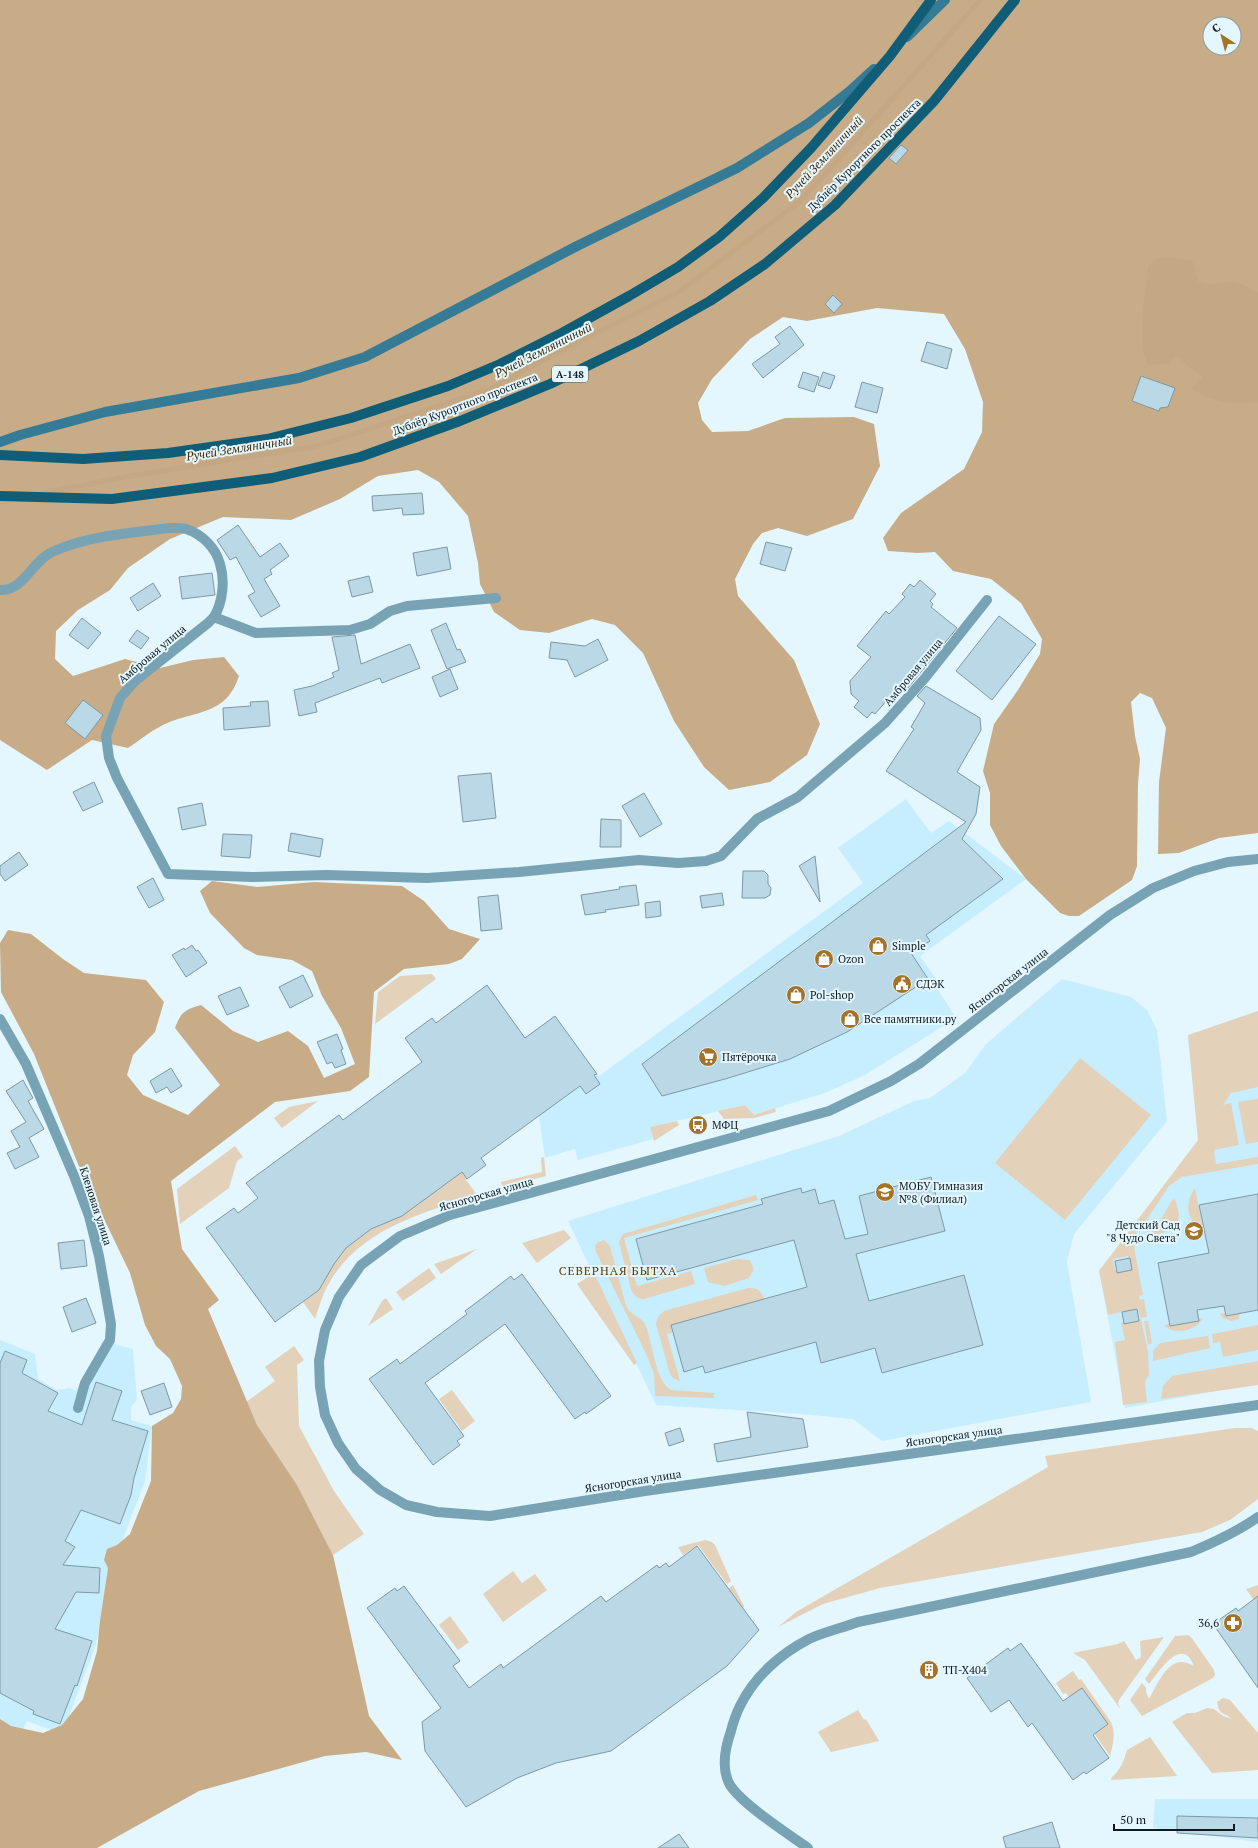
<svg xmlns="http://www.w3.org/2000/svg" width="1258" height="1848" viewBox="0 0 1258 1848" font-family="'PT Serif',serif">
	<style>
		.built { fill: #c7eeff }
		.green { fill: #e4d1b9; fill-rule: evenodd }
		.forest { fill: #c8ac87; fill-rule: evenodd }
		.water { fill: #c4a884 }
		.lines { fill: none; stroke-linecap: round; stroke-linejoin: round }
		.stream { stroke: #c4a884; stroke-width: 5 }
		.building { fill: #bad8e5; stroke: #7d99a5 }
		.minor { stroke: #78a3b5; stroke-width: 10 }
		.tertiary { stroke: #78a3b5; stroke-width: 10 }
		.secondary { stroke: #357b96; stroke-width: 10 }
		.primary { stroke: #0f5d77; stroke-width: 10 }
		.primary-bridge { stroke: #0f5d77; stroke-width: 10 }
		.labels { text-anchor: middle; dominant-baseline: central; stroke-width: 4; stroke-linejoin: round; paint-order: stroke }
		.shield { fill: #e4f6fe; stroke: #4f5c62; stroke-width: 1 }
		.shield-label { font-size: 10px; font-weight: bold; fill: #0f1a1f }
		.street-label { font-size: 11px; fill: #0f1a1f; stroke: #e4f6fe }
		.poi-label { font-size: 11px; fill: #0f1a1f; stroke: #e4f6fe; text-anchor: start }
		.water-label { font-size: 12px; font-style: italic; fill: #3e2a0b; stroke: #e4f6fe }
		.neighbourhood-label { font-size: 12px; letter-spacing: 1px; fill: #5c3c02; stroke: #e4f6fe }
	</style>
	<rect width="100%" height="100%" fill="#e4f6fe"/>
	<g class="built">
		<polygon points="906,799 931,833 949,821 1026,879 920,956 938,982 935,985 956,1018 865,1075 825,1093 754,1115 745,1105 650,1127 653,1139 578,1160 575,1149 545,1158 539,1116 597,1074 599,1076 863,883 838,848"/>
		<polygon points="1062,979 1131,997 1147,1010 1157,1030 1167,1121 1074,1234 1067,1262 1091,1402 882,1441 853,1419 801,1414 656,1405 568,1221 839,1136 914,1101 930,1098 965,1073 986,1044"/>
		<polygon points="1258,1017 1258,1383 1125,1408 1099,1271 1199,1144 1188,1039"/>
		<polygon points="0,1340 35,1354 38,1379 57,1390 70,1388 76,1391 103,1341 133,1349 137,1400 131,1407 131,1420 152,1426 145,1481 125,1533 94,1650 62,1734 27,1721 16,1744 0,1737"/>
		<polygon points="1155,1799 1258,1799 1258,1842 1153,1828"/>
	</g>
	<g class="green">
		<polygon points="432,974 436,979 375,1024 378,992 400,976"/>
		<path d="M1258 1011V1087L1231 1093 1223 1105 1231 1103 1239 1145 1214 1150 1216 1164 1258 1157V1164L1182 1177 1169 1186 1148 1218 1136 1232 1134 1239 1135 1253 1143 1295 1139 1296 1140 1300 1144 1299 1147 1317 1140 1318 1138 1308 1108 1315 1099 1271 1198 1140 1188 1035ZM1128 1256 1130 1267H1133L1115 1271 1113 1259Z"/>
		<polygon points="1080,1058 1151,1115 1065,1220 995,1163"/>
		<polygon points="1258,1099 1258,1142 1246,1144 1238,1102"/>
		<polygon points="318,1101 282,1128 274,1118 289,1107"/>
		<polygon points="745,1105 754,1115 775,1108 776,1112 754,1118 724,1119 718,1111"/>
		<polygon points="677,1121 679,1125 654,1141 650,1127"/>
		<polygon points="235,1146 243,1157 237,1161 229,1188 180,1224 177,1189"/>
		<polygon points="544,1157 546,1176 502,1187 501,1182 542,1172 541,1158"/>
		<path d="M462 1172 467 1179 466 1180 478 1196C422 1212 358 1230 328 1285 322 1295 319 1308 315 1319L303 1302 319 1290 334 1264 346 1248 371 1229 402 1216Z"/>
		<path d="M1195 1188 1202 1225 1193 1222C1185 1211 1188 1198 1195 1188Z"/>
		<path d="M756 1195 758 1200 624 1238 637 1286 691 1271 695 1284 644 1299C637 1299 635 1296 631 1290L619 1242 623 1234Z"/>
		<path d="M1173 1199 1175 1200C1185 1223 1175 1231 1153 1235L1152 1230 1161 1219Z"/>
		<polygon points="564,1230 571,1238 537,1263 522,1243"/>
		<path d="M604 1240 610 1246 626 1306C630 1315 640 1316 645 1324 652 1340 655 1381 671 1390L714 1393V1398L655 1396 654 1374 648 1358 596 1252 595 1246 597 1243Z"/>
		<polygon points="477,1249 441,1274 434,1264"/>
		<polygon points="737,1259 750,1260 754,1269 749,1278 724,1286 708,1282 704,1268"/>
		<polygon points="429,1268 436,1278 403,1301 396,1292"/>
		<polygon points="594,1273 637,1363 634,1365 577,1284"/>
		<path d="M748 1288C761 1287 763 1294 766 1306L667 1334 680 1381 673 1378 670 1374 656 1324C657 1318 659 1315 664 1311Z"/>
		<polygon points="386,1298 393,1309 368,1326 382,1301"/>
		<polygon points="1240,1310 1239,1319 1231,1321 1223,1318 1220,1314"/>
		<path d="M1203 1318C1197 1331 1173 1336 1164 1325Z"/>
		<polygon points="1141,1319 1148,1352 1149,1375 1145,1382 1147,1402 1123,1405 1115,1342 1125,1340 1121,1323"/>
		<polygon points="1144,1321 1148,1321 1152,1343 1148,1345"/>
		<polygon points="1258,1325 1258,1350 1223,1357 1220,1342 1213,1343 1212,1334"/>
		<polygon points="1208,1336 1210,1348 1153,1361 1153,1351 1160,1343"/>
		<polygon points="294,1346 304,1360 297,1365 299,1426 334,1491 364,1534 333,1555 297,1485 257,1425 246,1402 275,1381 265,1367"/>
		<polygon points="1258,1361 1258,1385 1161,1399 1163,1386 1172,1376"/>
		<polygon points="452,1390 475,1421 462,1431 439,1399"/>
		<polygon points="1235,1428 1251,1428 1258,1431 1258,1499 1230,1520 1202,1532 880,1588 823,1604 778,1627 796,1612 1048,1467 1045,1456"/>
		<polygon points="705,1540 712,1542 715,1545 731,1581 727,1584 698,1545 683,1555 678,1547"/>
		<polygon points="513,1571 522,1583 535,1574 547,1590 503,1622 483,1594"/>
		<polygon points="733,1585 744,1606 740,1616 724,1592"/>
		<polygon points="1258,1585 1258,1606 1246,1589"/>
		<polygon points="450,1616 469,1642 458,1650 439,1625"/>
		<path d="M1188 1635 1191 1637 1214 1670 1215 1675 1213 1678 1142 1716 1130 1700 1142 1683 1146 1688V1692L1149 1699C1159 1682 1170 1651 1194 1666 1182 1634 1158 1673 1149 1684L1145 1679 1175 1636Z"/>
		<polygon points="1164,1637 1119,1700 1118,1704 1121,1710 1085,1660 1073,1653 1118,1644 1124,1641 1136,1660 1141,1657 1140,1641"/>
		<path d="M1073 1671 1079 1680 1081 1679 1111 1722C1116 1732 1113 1745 1110 1756L1066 1693 1063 1694 1056 1683Z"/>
		<path d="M1223 1698 1230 1700 1258 1733V1770L1212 1773 1172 1722 1187 1713H1195L1207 1708 1214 1709 1223 1716 1232 1719C1223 1711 1220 1717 1217 1702Z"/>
		<polygon points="858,1710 864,1720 866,1719 879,1741 831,1752 818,1732"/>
		<path d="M1150 1737 1177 1776 1111 1780 1112 1777C1121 1769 1124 1761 1127 1750Z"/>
	</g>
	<g class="forest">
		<path d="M0 0H1258V833L1219 838 1179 853 1158 854 1159 782 1166 728 1152 698 1140 693 1131 702 1135 736 1140 759 1138 784 1137 866 1132 880 1079 916H1069L1060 913 1026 879 1001 846 990 825V793L983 771 994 724 1018 690 1040 654 1042 639 1021 603 991 579 953 571 935 552 918 553 888 551 883 538 901 513 964 469 982 432 983 402 965 349 944 314 877 308 807 321 783 317 750 339 712 379 698 403 702 420 712 432 748 431 785 418 854 417 874 424 880 466 853 519 807 536 778 528 762 533 753 544 735 579 738 596 794 660 820 724 807 755 770 782 729 790 704 767 674 721 643 653 615 625 592 619 549 633 520 630 494 612 480 584 478 563 468 516 439 482 418 470 378 476 340 499 291 520 223 517 170 539 128 568 110 590 78 610 56 631 55 659 73 676 125 659 160 668 193 660 224 657 239 676C226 716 196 710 165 724 152 730 140 740 128 748L92 740 47 770 0 740ZM1210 24H1234V48H1210Z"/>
		<path d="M212 881 257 887 314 882 402 886 424 901 449 929 480 939 462 959 449 964 404 969 374 992 369 1077 350 1091 275 1102 171 1181 182 1249 219 1300 208 1309 257 1425 297 1485 333 1555 369 1716 402 1760 366 1752 325 1756 199 1791 97 1848H0V1719L11 1726 43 1733 62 1725 83 1699 97 1651 100 1621 108 1568 104 1560 107 1549 117 1545 130 1534 151 1481 152 1426 173 1413 181 1399 182 1386 170 1359 156 1346 145 1325 130 1273 80 1169 34 1054 1 992 0 943 8 930 31 934 63 959 84 973 146 980 164 1002 155 1032 133 1055 127 1075 143 1095 188 1115 220 1085 175 1028C181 1012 184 1010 201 1005L233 1031 258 1042 288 1031 308 1046 324 1078 355 1064 341 1028 322 996 312 971 292 960 257 955 244 948 210 913 200 891Z"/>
	</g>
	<path class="water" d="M1166 257 1192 261C1196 267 1195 274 1199 282 1214 287 1218 281 1231 282 1240 282 1251 288 1258 293V402C1231 403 1216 404 1192 389L1203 377 1176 356 1167 364 1148 365C1136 340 1146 294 1148 266L1155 259Z"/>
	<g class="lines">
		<g class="stream">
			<polyline points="44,493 136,475 317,446 490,389 550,356 680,291 798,203 829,170 980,0"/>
			<polyline points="0,502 11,500"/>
		</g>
	</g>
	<g class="building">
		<polygon points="901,145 908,150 896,164 889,158"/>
		<polygon points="833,295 842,304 834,313 825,304"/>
		<polygon points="790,326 804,345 763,378 752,364 780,344 775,337"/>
		<polygon points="927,342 952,349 947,369 921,361"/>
		<polygon points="803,372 819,377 814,392 798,387"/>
		<polygon points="823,372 835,376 830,389 818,385"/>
		<polygon points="1141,376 1175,388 1168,407 1160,408 1159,411 1132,401"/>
		<polygon points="862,382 883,388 877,413 855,407"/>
		<polygon points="422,493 424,514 403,515 402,508 373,511 372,496"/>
		<polygon points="238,525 260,557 280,543 289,556 270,570 272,574 264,579 280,606 261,617 248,596 255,592 236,557 230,560 217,540"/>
		<polygon points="766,542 792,548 785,571 760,564"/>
		<polygon points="447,547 451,569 417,576 413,553"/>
		<polygon points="212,573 215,595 182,599 179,577"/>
		<polygon points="369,576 373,592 352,597 348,581"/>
		<polygon points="920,580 936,594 930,601 933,604 931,607 957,628 908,688 902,683 875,714 872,712 867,718 854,707 859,701 851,694 850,681 871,657 857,646 886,611 889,614 905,597 902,594 910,584 914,587"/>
		<polygon points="153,583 161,596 138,611 130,598"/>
		<polygon points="999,616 1036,644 992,700 956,671"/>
		<polygon points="82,618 101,633 88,649 69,635"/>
		<polygon points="446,623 457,650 460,649 466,662 447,669 431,630"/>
		<polygon points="137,630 149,638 141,649 129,641"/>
		<polygon points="355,635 361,664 410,644 420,668 382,683 380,678 315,703 317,712 299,716 294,690 312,686 334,677 332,673 339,670 332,637"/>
		<polygon points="598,639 608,660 575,677 567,660 549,658 551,642 585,646"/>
		<polygon points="450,669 458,689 440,697 432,677"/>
		<polygon points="926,686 980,718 981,730 957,772 980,787 976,814 962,839 1003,879 926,935 930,941 911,953 928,979 847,1032 790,1059 725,1079 662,1096 642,1064 966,822 886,771 914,729 911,727 925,703 917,696"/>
		<polygon points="83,700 103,715 85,739 65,723"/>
		<polygon points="268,701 270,726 224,730 223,708 251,706 250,702"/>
		<polygon points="491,773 496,818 463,822 458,776"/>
		<polygon points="94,782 103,802 83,811 73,792"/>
		<polygon points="644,793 662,824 640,837 622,806"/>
		<polygon points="202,803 206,825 182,830 178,808"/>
		<polygon points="601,819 621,820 621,847 600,847"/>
		<polygon points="291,833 323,839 320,857 288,851"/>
		<polygon points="223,834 252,835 250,858 221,856"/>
		<polygon points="19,852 28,865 5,881 0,874 0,866"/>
		<polygon points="815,856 820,902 799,866"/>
		<polygon points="743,871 764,871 768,875 768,884 771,888 770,895 765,898 742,898"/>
		<polygon points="153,878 164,900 149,908 137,887"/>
		<polygon points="636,885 639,905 605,910 606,912 585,915 581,895 620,889 619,887"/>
		<polygon points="722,893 724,905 702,908 700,896"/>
		<polygon points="498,895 502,929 481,931 478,897"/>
		<polygon points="660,901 661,916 646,918 645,903"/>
		<polygon points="192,945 196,951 198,950 207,963 186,977 172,955 184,948 185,950"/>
		<polygon points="303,975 313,996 290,1008 279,987"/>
		<polygon points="487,985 525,1038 555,1016 597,1074 594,1075 600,1084 586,1094 580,1086 481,1158 486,1165 467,1179 462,1172 402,1216 371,1229 346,1248 334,1264 319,1290 275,1322 206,1228 234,1208 238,1213 258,1198 246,1183 339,1115 343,1120 422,1062 405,1038 432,1018 436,1023"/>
		<polygon points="240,987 249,1006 227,1015 218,996"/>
		<polygon points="337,1034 343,1049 341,1050 346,1064 335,1068 332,1062 327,1064 317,1042"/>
		<polygon points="171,1068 182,1086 171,1093 167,1087 156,1093 150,1081"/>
		<polygon points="23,1080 33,1098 28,1101 44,1129 29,1138 39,1157 15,1169 7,1153 20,1147 11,1131 26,1122 6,1091"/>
		<polygon points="931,1177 945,1231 856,1254 869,1301 964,1275 983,1345 882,1373 875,1348 821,1363 816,1342 705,1373 703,1366 684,1372 671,1325 807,1287 794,1240 647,1280 636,1239 763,1204 761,1199 801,1188 802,1193 815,1189 819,1204 834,1200 845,1239 868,1234 859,1196"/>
		<polygon points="1258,1194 1258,1310 1226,1316 1224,1306 1197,1310 1199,1321 1170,1326 1158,1263 1209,1253 1199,1205"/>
		<polygon points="84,1240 87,1266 61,1269 58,1243"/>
		<polygon points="1130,1258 1132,1270 1117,1273 1115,1261"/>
		<polygon points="522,1274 611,1396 586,1414 585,1412 575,1419 505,1324 425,1383 464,1436 457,1441 460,1445 433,1465 369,1379 397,1359 400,1364 467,1314 465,1311 481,1299 511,1276 514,1280"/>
		<polygon points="86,1298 96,1323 72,1332 63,1307"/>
		<polygon points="1137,1309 1139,1321 1124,1324 1122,1312"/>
		<polygon points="5,1351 27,1360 22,1373 58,1393 48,1411 82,1425 96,1382 122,1391 112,1420 148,1431 134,1478 131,1495 120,1524 81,1510 65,1541 75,1547 63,1565 100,1568 99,1593 76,1592 55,1629 92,1641 77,1686 75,1685 60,1724 33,1714 34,1711 0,1693 0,1363"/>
		<polygon points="164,1383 172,1407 150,1415 141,1391"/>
		<polygon points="747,1412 803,1419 808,1447 717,1462 714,1444 751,1437"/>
		<polygon points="680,1428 684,1441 669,1446 665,1433"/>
		<polygon points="697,1546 759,1630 727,1666 611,1751 556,1763 517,1778 466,1807 425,1751 422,1722 441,1708 367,1608 395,1588 397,1591 404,1586 460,1661 453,1666 469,1688 501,1664 503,1668 601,1596 606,1602 657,1565 659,1568 666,1563 669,1567"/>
		<polygon points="1258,1596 1258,1688 1213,1624 1236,1608 1238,1611"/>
		<polygon points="1021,1643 1063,1701 1082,1688 1108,1724 1093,1735 1109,1758 1086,1774 1084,1772 1073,1780 1032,1723 1028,1727 1009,1700 991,1712 967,1678 1008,1648 1010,1651"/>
		<polygon points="1177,1816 1258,1818 1258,1838 1177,1833"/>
		<polygon points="1052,1822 1060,1848 1006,1848 1003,1837"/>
		<polygon points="679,1834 689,1848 658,1848"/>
	</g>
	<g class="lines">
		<g class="minor">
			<path d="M0 590C24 591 32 561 52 552 83 538 119 534 153 530 163 529 175 526 186 529 202 534 216 548 220 564 225 580 223 602 214 617"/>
			<polyline points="496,598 407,606 390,611 370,624 350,630 256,633 214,617 208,623 135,681 120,698 106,736 109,758 117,778 168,874 252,877 326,875 427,878 519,872 639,860 678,863 706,861 721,856 757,819 798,797 885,723 925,678 987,600"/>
			<polyline points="0,1019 26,1064 74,1176 89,1216 99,1256 111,1324 110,1340 85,1383 78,1408"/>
		</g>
		<g class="tertiary">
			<polyline points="1258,859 1228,862 1194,871 1153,888 1110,915 919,1064 891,1081 829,1111 450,1215 400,1236 361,1265 339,1297 325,1330 319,1361 320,1387 325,1415 338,1443 356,1469 380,1490 406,1505 437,1512 490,1516 645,1491 1258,1405"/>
			<path d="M808 1848C788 1834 742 1804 730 1785 721 1769 725 1748 731 1731 733 1723 736 1714 740 1706 754 1677 780 1654 809 1639 824 1632 842 1628 858 1622L1191 1552C1215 1542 1237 1532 1258 1517"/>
		</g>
		<g class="secondary">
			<polyline points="907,37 945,0"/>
			<polyline points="0,442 20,435 105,412 299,378 365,357 577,246 737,168 809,123 850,91 874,69"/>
		</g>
		<polyline class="primary" points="0,496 112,499 272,478 360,457 460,421 550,384 639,341 710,301 765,264 835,205 934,101 1015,0"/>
		<polyline class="primary-bridge" points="0,455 83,459 168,453 267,439 351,418 448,386 500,364 562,333 629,296 678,267 719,237 763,198 811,148 890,56 931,0"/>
	</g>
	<defs>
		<g id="shop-disc" transform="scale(1)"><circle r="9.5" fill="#a47328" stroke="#e4f6fe"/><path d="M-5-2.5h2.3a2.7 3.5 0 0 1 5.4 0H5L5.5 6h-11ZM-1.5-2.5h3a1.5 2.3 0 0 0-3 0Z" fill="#fff"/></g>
		<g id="civic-disc" transform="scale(1)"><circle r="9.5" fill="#a47328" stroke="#e4f6fe"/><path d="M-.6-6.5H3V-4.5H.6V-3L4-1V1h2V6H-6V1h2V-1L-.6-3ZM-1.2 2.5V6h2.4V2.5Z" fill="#fff"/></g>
		<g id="supermarket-disc" transform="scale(1)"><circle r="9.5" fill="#a47328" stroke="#e4f6fe"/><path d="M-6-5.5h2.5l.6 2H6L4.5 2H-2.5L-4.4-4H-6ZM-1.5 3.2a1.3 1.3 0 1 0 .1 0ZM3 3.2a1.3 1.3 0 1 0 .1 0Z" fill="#fff"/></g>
		<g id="bus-disc" transform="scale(1)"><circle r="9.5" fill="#a47328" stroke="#e4f6fe"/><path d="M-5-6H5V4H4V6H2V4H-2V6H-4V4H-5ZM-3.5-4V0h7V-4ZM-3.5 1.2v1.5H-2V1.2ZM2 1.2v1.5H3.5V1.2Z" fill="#fff"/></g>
		<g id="school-disc" transform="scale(1)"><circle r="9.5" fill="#a47328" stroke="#e4f6fe"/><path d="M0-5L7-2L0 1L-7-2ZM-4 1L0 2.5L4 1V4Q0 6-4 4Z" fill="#fff"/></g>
		<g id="pharmacy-disc" transform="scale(1)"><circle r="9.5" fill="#a47328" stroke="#e4f6fe"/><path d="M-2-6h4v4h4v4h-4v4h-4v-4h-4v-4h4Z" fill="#fff"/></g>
		<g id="building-disc" transform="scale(1)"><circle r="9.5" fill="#a47328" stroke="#e4f6fe"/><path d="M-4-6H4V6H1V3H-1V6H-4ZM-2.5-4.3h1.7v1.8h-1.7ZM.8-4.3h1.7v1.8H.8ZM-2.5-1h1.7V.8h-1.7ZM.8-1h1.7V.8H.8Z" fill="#fff"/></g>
	</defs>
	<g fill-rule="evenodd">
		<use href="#shop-disc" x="878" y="946"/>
		<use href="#shop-disc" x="824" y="959"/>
		<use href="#civic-disc" x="902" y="984"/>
		<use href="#shop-disc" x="796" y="995"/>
		<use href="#shop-disc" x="850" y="1019"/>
		<use href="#supermarket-disc" x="708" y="1057"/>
		<use href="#bus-disc" x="698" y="1125"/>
		<use href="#school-disc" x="885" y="1192"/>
		<use href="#school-disc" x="1194" y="1231"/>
		<use href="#pharmacy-disc" x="1233" y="1623"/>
		<use href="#building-disc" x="929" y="1670"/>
	</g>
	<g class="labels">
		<rect class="shield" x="552" y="366" width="36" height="16" rx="3"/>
		<g class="shield-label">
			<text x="570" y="374">А-148</text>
		</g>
		<g class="street-label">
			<text transform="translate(864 155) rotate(-45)">Дублёр Курортного проспекта</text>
			<text transform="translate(465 404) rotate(-21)">Дублёр Курортного проспекта</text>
			<text transform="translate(152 654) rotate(-40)">Амбровая улица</text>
			<text transform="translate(913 672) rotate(-50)">Амбровая улица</text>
			<text transform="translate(1008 980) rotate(-38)">Ясногорская улица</text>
			<text transform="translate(486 1194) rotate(-16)">Ясногорская улица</text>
			<text transform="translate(96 1206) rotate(72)">Кленовая улица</text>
			<text transform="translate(954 1436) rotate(-8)">Ясногорская улица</text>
			<text transform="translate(633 1481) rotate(-9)">Ясногорская улица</text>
		</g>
		<g class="poi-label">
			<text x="892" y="946">Simple</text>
			<text x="838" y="959">Ozon</text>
			<text x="916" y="984">СДЭК</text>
			<text x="810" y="995">Pol-shop</text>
			<text x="864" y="1019">Все памятники.ру</text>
			<text x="722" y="1057">Пятёрочка</text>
			<text x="712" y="1125">МФЦ</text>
			<text x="899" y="1186">МОБУ Гимназия<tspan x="899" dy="13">№8 (Филиал)</tspan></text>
			<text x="1180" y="1225" text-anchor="end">Детский Сад<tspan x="1180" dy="13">"8 Чудо Света"</tspan></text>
			<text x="1219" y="1623" text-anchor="end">36,6</text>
			<text x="943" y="1670">ТП-Х404</text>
		</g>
		<g class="water-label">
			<text transform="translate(824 157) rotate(-47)">Ручей Земляничный</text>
			<text transform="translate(543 350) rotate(-27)">Ручей Земляничный</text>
			<text transform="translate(239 448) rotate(-9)">Ручей Земляничный</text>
		</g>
		<g class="neighbourhood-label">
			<text x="618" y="1270">СЕВЕРНАЯ БЫТХА</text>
		</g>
	</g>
	<g transform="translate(1222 36) rotate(324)"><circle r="19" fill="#e4f6fe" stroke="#8f9ea5"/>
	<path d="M0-3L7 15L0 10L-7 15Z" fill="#a47328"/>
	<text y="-6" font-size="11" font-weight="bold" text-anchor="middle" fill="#0f1a1f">С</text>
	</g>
	<path d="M1114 1824v6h120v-6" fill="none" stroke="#0f1a1f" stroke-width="2"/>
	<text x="1120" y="1824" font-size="12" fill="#0f1a1f" stroke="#e4f6fe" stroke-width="3" paint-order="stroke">50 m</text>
</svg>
